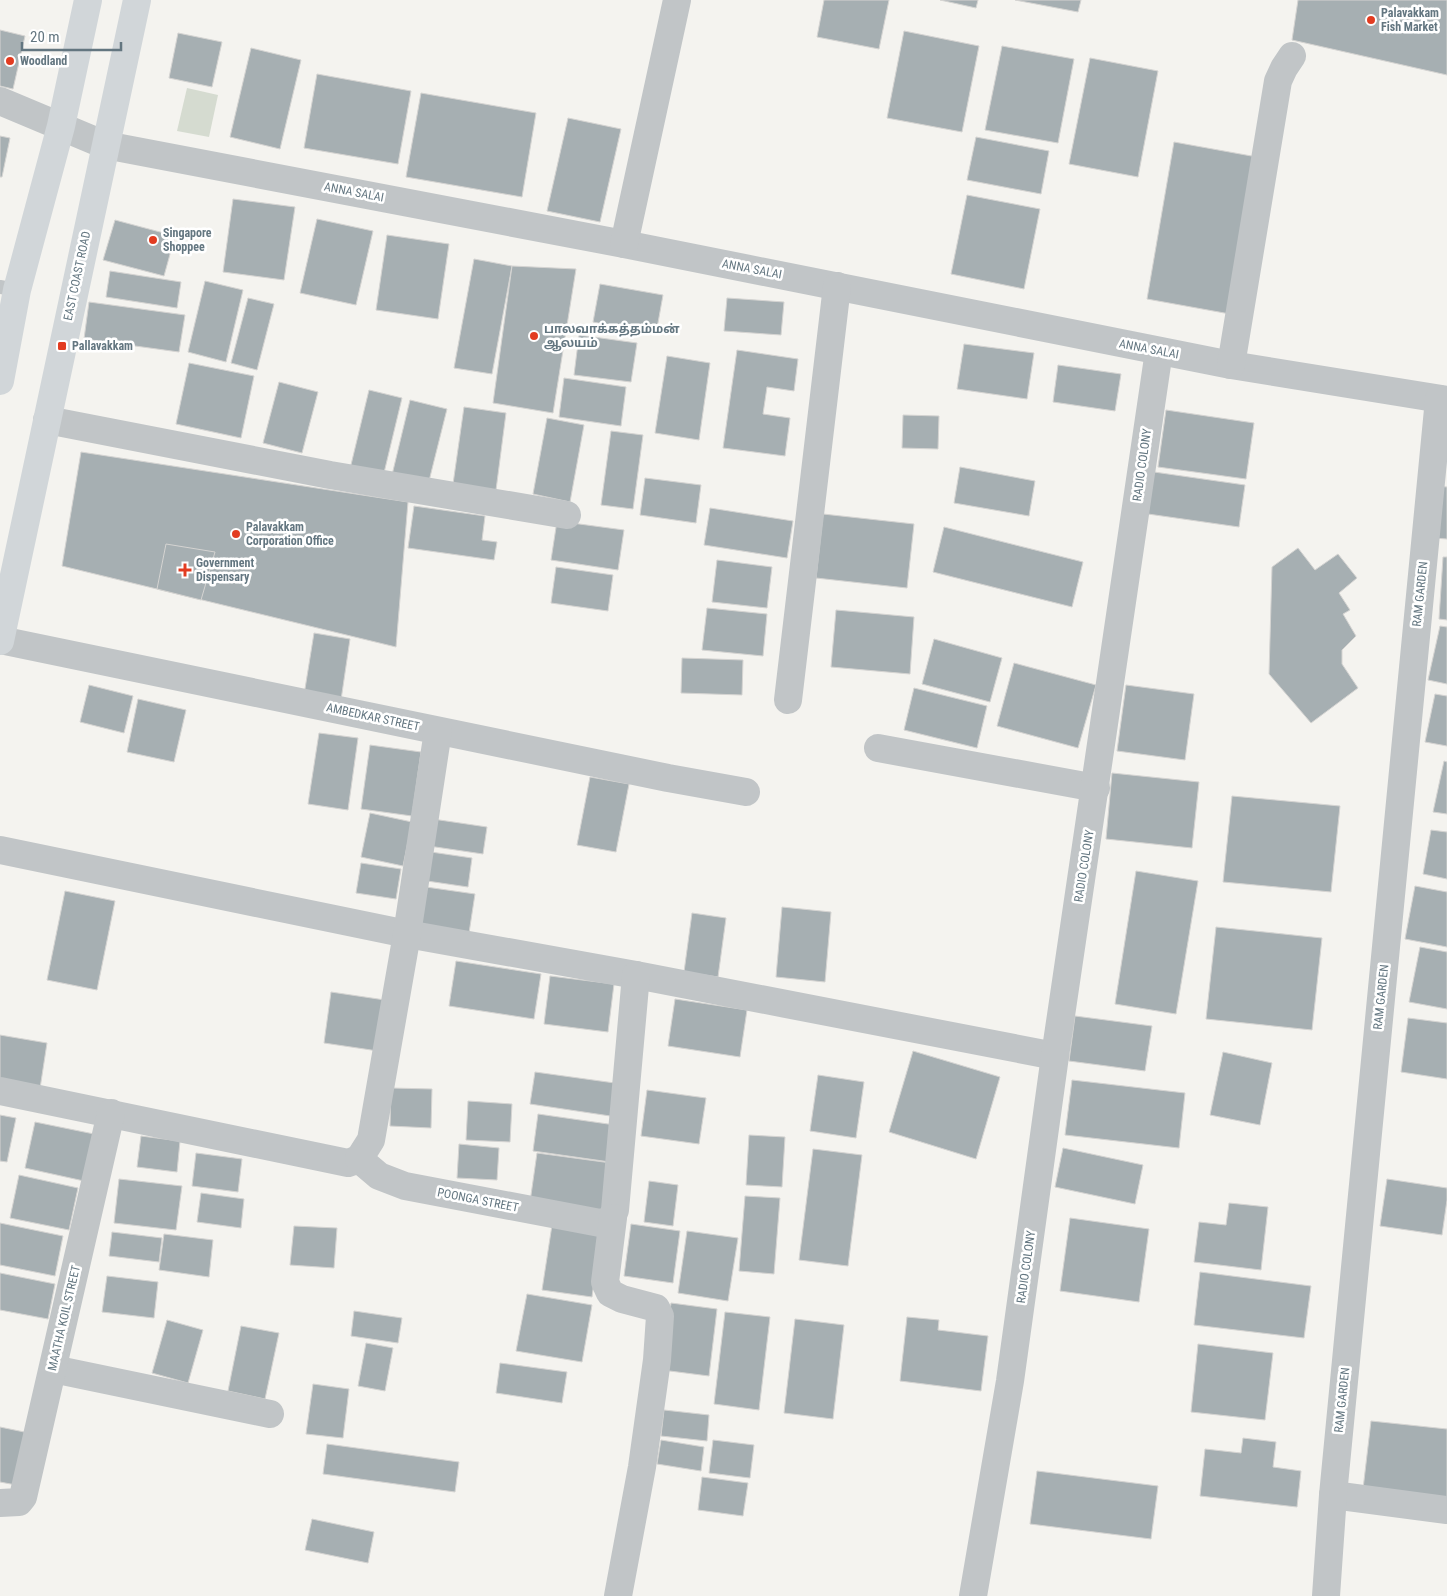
<svg xmlns="http://www.w3.org/2000/svg" width="1447" height="1596" viewBox="0 0 1447 1596" font-family="'Roboto Condensed','Noto Sans Tamil',sans-serif">
	<style>
		.green { fill: #d5dbd0 }
		.building { fill: #a6afb2; stroke: #d5d4d2 }
		.lines { fill: none; stroke-linecap: round; stroke-linejoin: round }
		.service { stroke: #c1c5c7; stroke-width: 14 }
		.minor { stroke: #c1c5c7; stroke-width: 28 }
		.primary { stroke: #d1d6d9; stroke-width: 28 }
		.poi-dot { fill: #e23c21; stroke: #fff; stroke-width: 2 }
		.labels { text-anchor: middle; dominant-baseline: central; stroke-width: 5; stroke-linejoin: round; paint-order: stroke }
		.poi-label { font-size: 12px; font-weight: bold; fill: #637680; stroke: #fff; text-anchor: start }
		.street-label { font-size: 12px; fill: #637680; stroke: #fff }
	</style>
	<rect width="100%" height="100%" fill="#f4f3ef"/>
	<polygon class="green" points="187,88 218,95 209,137 177,131"/>
	<g class="building">
		<polygon points="824,0 889,0 879,49 817,37"/>
		<polygon points="940,0 978,0 976,8"/>
		<polygon points="1015,0 1081,0 1078,12"/>
		<polygon points="1298,0 1447,0 1447,75 1292,40"/>
		<polygon points="0,30 25,36 13,89 0,86"/>
		<polygon points="904,31 979,46 962,132 887,118"/>
		<polygon points="178,33 222,42 212,87 169,78"/>
		<polygon points="1002,46 1074,59 1058,143 985,130"/>
		<polygon points="251,48 301,60 280,149 230,137"/>
		<polygon points="1090,58 1158,71 1138,177 1069,164"/>
		<polygon points="317,74 411,91 398,164 304,148"/>
		<polygon points="421,93 536,113 522,197 406,177"/>
		<polygon points="568,118 621,129 600,222 547,211"/>
		<polygon points="0,136 10,138 2,177 0,177"/>
		<polygon points="976,137 1049,151 1041,194 967,180"/>
		<polygon points="1174,142 1257,157 1230,314 1147,299"/>
		<polygon points="967,195 1040,209 1024,289 951,274"/>
		<polygon points="233,199 295,207 284,280 223,272"/>
		<polygon points="317,219 373,231 356,305 300,293"/>
		<polygon points="115,220 175,236 164,276 103,260"/>
		<polygon points="387,235 449,244 438,319 376,310"/>
		<polygon points="474,259 512,266 492,374 454,368"/>
		<polygon points="512,266 576,269 553,413 493,403"/>
		<polygon points="110,271 181,282 177,308 106,297"/>
		<polygon points="205,281 243,290 226,362 188,352"/>
		<polygon points="600,284 663,295 656,334 593,322"/>
		<polygon points="248,298 274,304 257,370 231,363"/>
		<polygon points="727,298 784,302 781,335 724,331"/>
		<polygon points="89,302 185,315 179,352 84,339"/>
		<polygon points="579,335 637,343 631,382 574,375"/>
		<polygon points="964,344 1034,353 1027,399 957,389"/>
		<polygon points="737,350 798,359 794,391 767,387 763,414 790,418 785,456 723,448"/>
		<polygon points="667,356 710,363 699,440 655,433"/>
		<polygon points="189,363 254,376 241,438 176,424"/>
		<polygon points="1058,365 1121,374 1115,411 1053,402"/>
		<polygon points="564,378 626,387 621,426 559,417"/>
		<polygon points="279,382 318,392 302,453 263,443"/>
		<polygon points="369,390 402,398 383,477 350,469"/>
		<polygon points="410,400 447,409 428,485 392,475"/>
		<polygon points="464,407 506,413 496,490 453,484"/>
		<polygon points="1166,410 1254,423 1246,479 1158,467"/>
		<polygon points="903,415 939,416 938,449 902,448"/>
		<polygon points="547,418 584,425 570,502 533,494"/>
		<polygon points="611,431 643,435 633,509 601,505"/>
		<polygon points="81,452 408,502 396,647 62,566"/>
		<polygon points="960,467 1035,481 1029,516 954,503"/>
		<polygon points="1154,472 1245,485 1239,527 1148,514"/>
		<polygon points="645,478 701,485 696,523 640,515"/>
		<polygon points="1436,486 1447,487 1447,539 1433,538"/>
		<polygon points="414,506 485,516 482,540 497,542 494,560 408,548"/>
		<polygon points="710,508 793,521 787,558 704,545"/>
		<polygon points="823,514 914,524 907,588 816,578"/>
		<polygon points="557,521 624,530 618,570 551,560"/>
		<polygon points="944,527 1083,562 1072,607 933,572"/>
		<polygon points="166,544 215,552 201,600 157,589"/>
		<polygon points="1298,548 1315,570 1338,554 1357,578 1339,593 1350,610 1343,614 1356,636 1342,650 1342,664 1358,688 1311,723 1269,674 1272,567"/>
		<polygon points="1443,557 1447,557 1447,620 1439,619"/>
		<polygon points="717,560 772,567 767,608 712,602"/>
		<polygon points="556,567 613,575 608,611 551,603"/>
		<polygon points="707,608 767,614 763,656 702,650"/>
		<polygon points="836,610 914,617 910,674 831,667"/>
		<polygon points="1440,626 1447,627 1447,684 1428,680"/>
		<polygon points="314,633 350,639 341,700 304,695"/>
		<polygon points="934,639 1002,658 990,702 922,684"/>
		<polygon points="682,658 743,660 742,695 681,693"/>
		<polygon points="1014,663 1096,685 1078,748 997,726"/>
		<polygon points="89,685 133,696 124,733 80,722"/>
		<polygon points="1126,685 1194,694 1185,760 1117,751"/>
		<polygon points="914,688 987,706 977,748 904,730"/>
		<polygon points="1435,694 1447,696 1447,746 1425,742"/>
		<polygon points="138,699 186,710 174,762 127,752"/>
		<polygon points="319,733 358,738 348,810 308,804"/>
		<polygon points="370,745 421,752 412,816 361,809"/>
		<polygon points="1444,761 1447,762 1447,814 1433,812"/>
		<polygon points="1112,773 1199,782 1192,848 1106,839"/>
		<polygon points="590,777 629,784 616,852 577,845"/>
		<polygon points="1232,796 1340,806 1331,892 1223,882"/>
		<polygon points="370,813 412,822 403,866 361,857"/>
		<polygon points="426,818 487,827 483,854 422,845"/>
		<polygon points="1431,830 1447,832 1447,879 1423,874"/>
		<polygon points="431,852 472,858 468,887 427,881"/>
		<polygon points="361,863 401,869 396,899 356,893"/>
		<polygon points="1136,871 1198,881 1176,1014 1115,1004"/>
		<polygon points="1415,886 1447,892 1447,947 1405,939"/>
		<polygon points="426,887 475,894 469,933 421,926"/>
		<polygon points="65,891 115,901 97,990 47,980"/>
		<polygon points="782,907 831,912 825,982 776,977"/>
		<polygon points="692,913 726,918 718,977 684,972"/>
		<polygon points="1216,927 1322,938 1312,1030 1206,1019"/>
		<polygon points="1420,947 1447,952 1447,1009 1409,1002"/>
		<polygon points="456,961 541,974 534,1019 449,1006"/>
		<polygon points="550,976 614,984 608,1032 544,1024"/>
		<polygon points="331,992 385,1000 378,1051 324,1043"/>
		<polygon points="675,999 747,1010 740,1057 668,1046"/>
		<polygon points="1075,1016 1152,1026 1145,1071 1069,1061"/>
		<polygon points="1408,1018 1447,1023 1447,1079 1401,1072"/>
		<polygon points="0,1035 47,1043 39,1095 0,1088"/>
		<polygon points="913,1051 1000,1077 976,1159 889,1132"/>
		<polygon points="1223,1052 1272,1063 1260,1125 1210,1115"/>
		<polygon points="535,1072 622,1084 617,1117 530,1104"/>
		<polygon points="818,1075 864,1082 856,1138 810,1131"/>
		<polygon points="1072,1080 1185,1093 1179,1148 1065,1135"/>
		<polygon points="391,1088 432,1089 431,1128 390,1126"/>
		<polygon points="647,1090 706,1098 699,1144 641,1136"/>
		<polygon points="468,1101 512,1104 510,1142 466,1140"/>
		<polygon points="538,1114 615,1125 610,1162 533,1151"/>
		<polygon points="0,1115 16,1118 7,1162 0,1161"/>
		<polygon points="35,1122 94,1134 84,1181 25,1168"/>
		<polygon points="749,1135 785,1137 782,1187 746,1185"/>
		<polygon points="141,1136 180,1141 177,1172 137,1167"/>
		<polygon points="459,1144 499,1148 497,1180 457,1178"/>
		<polygon points="1063,1148 1143,1165 1135,1204 1055,1187"/>
		<polygon points="813,1149 862,1155 848,1266 799,1260"/>
		<polygon points="196,1153 242,1159 238,1192 192,1186"/>
		<polygon points="537,1153 611,1163 604,1213 530,1202"/>
		<polygon points="19,1175 78,1188 69,1230 10,1218"/>
		<polygon points="119,1179 182,1186 176,1230 114,1223"/>
		<polygon points="1387,1179 1447,1188 1447,1200 1442,1235 1380,1226"/>
		<polygon points="649,1181 678,1185 673,1226 644,1222"/>
		<polygon points="201,1193 244,1199 241,1228 197,1222"/>
		<polygon points="745,1196 780,1198 774,1274 739,1271"/>
		<polygon points="1229,1203 1268,1207 1261,1270 1194,1262 1199,1222 1226,1225"/>
		<polygon points="1070,1218 1149,1229 1139,1302 1060,1291"/>
		<polygon points="0,1223 63,1236 55,1276 0,1265"/>
		<polygon points="631,1224 680,1231 673,1283 624,1276"/>
		<polygon points="552,1225 601,1232 592,1297 542,1290"/>
		<polygon points="294,1226 337,1228 334,1268 290,1265"/>
		<polygon points="687,1231 738,1238 728,1301 678,1293"/>
		<polygon points="112,1232 162,1238 159,1262 109,1256"/>
		<polygon points="164,1234 213,1240 209,1277 159,1270"/>
		<polygon points="1200,1272 1311,1286 1304,1338 1194,1325"/>
		<polygon points="0,1273 55,1284 48,1319 0,1310"/>
		<polygon points="107,1276 158,1282 154,1318 102,1312"/>
		<polygon points="527,1294 592,1305 582,1362 516,1351"/>
		<polygon points="671,1303 717,1309 709,1376 662,1370"/>
		<polygon points="354,1311 402,1318 398,1343 351,1336"/>
		<polygon points="725,1312 770,1317 759,1410 714,1404"/>
		<polygon points="907,1317 939,1320 938,1330 988,1336 981,1391 900,1381"/>
		<polygon points="795,1319 844,1325 833,1419 784,1413"/>
		<polygon points="167,1320 203,1330 188,1383 152,1373"/>
		<polygon points="241,1326 279,1333 265,1399 228,1391"/>
		<polygon points="366,1343 393,1348 385,1391 358,1386"/>
		<polygon points="1198,1344 1273,1353 1265,1420 1191,1412"/>
		<polygon points="500,1363 567,1372 562,1403 496,1393"/>
		<polygon points="313,1384 349,1389 343,1438 306,1434"/>
		<polygon points="664,1410 709,1415 707,1441 661,1436"/>
		<polygon points="1371,1421 1447,1429 1447,1499 1363,1489"/>
		<polygon points="0,1427 29,1433 16,1485 0,1482"/>
		<polygon points="1243,1438 1276,1442 1273,1467 1301,1471 1297,1507 1200,1496 1205,1449 1241,1453"/>
		<polygon points="661,1440 704,1447 701,1471 657,1464"/>
		<polygon points="713,1440 754,1445 750,1478 709,1473"/>
		<polygon points="327,1444 459,1462 455,1492 323,1474"/>
		<polygon points="1037,1471 1158,1486 1151,1539 1030,1524"/>
		<polygon points="702,1477 748,1483 743,1516 698,1510"/>
		<polygon points="312,1519 374,1532 368,1563 305,1550"/>
	</g>
	<g class="lines">
		<polyline class="service" points="0,287 17,290"/>
		<g class="minor">
			<polyline points="0,101 105,145 624,244 1231,365 1447,400"/>
			<polyline points="624,244 677,0"/>
			<polyline points="1231,365 1278,81 1284,68 1292,56"/>
			<polyline points="47,420 330,475 567,515"/>
			<polyline points="0,640 668,778 746,792"/>
			<polyline points="788,700 837,286"/>
			<polyline points="878,748 1096,788"/>
			<polyline points="0,850 407,934 636,975 1055,1056"/>
			<path d="M0 1091 348 1163 359 1159 379 1176 405 1186 600 1223C610 1222 612 1219 615 1210L636 975"/>
			<polyline points="359,1159 371,1140 407,934 438,731"/>
			<polyline points="613,1218 605,1282 610,1293 622,1299 656,1308 660,1316 657,1360 642,1467 618,1596"/>
			<polyline points="53,1369 270,1414"/>
			<polyline points="1333,1495 1447,1510"/>
			<polyline points="0,1503 19,1502 23,1497 111,1113"/>
			<polyline points="973,1596 1010,1381 1055,1056 1159,351"/>
			<polyline points="1326,1596 1333,1495 1439,399"/>
		</g>
		<g class="primary">
			<polyline points="0,381 17,290 61,126 88,0"/>
			<polyline points="0,641 137,0"/>
		</g>
	</g>
	<g class="poi-dot">
		<circle cx="1371" cy="20" r="5"/>
		<circle cx="10" cy="61" r="5"/>
		<circle cx="153" cy="240" r="5"/>
		<circle cx="534" cy="336" r="5"/>
		<rect x="57" y="341" width="10" height="10" rx="2.5"/>
		<circle cx="236" cy="534" r="5"/>
		<path d="M182.5 562.5h5v5h5v5h-5v5h-5v-5h-5v-5h5z"/>
	</g>
	<g class="labels">
		<g class="poi-label">
			<text x="1381" y="13">Palavakkam<tspan x="1381" dy="14">Fish Market</tspan></text>
			<text x="20" y="61">Woodland</text>
			<text x="163" y="233">Singapore<tspan x="163" dy="14">Shoppee</tspan></text>
			<text x="544" y="329">பாலவாக்கத்தம்மன்<tspan x="544" dy="14">ஆலயம்</tspan></text>
			<text x="72" y="346">Pallavakkam</text>
			<text x="246" y="527">Palavakkam<tspan x="246" dy="14">Corporation Office</tspan></text>
			<text x="196" y="563">Government<tspan x="196" dy="14">Dispensary</tspan></text>
		</g>
		<g class="street-label">
			<text transform="translate(354 192) rotate(11)">ANNA SALAI</text>
			<text transform="translate(752 269) rotate(11)">ANNA SALAI</text>
			<text transform="translate(77 276) rotate(-78)">EAST COAST ROAD</text>
			<text transform="translate(1149 349) rotate(11)">ANNA SALAI</text>
			<text transform="translate(1142 465) rotate(-82)">RADIO COLONY</text>
			<text transform="translate(1420 594) rotate(-84)">RAM GARDEN</text>
			<text transform="translate(373 717) rotate(12)">AMBEDKAR STREET</text>
			<text transform="translate(1084 866) rotate(-81)">RADIO COLONY</text>
			<text transform="translate(1381 997) rotate(-84)">RAM GARDEN</text>
			<text transform="translate(478 1200) rotate(11)">POONGA STREET</text>
			<text transform="translate(1026 1267) rotate(-82)">RADIO COLONY</text>
			<text transform="translate(64 1318) rotate(-77)">MAATHA KOIL STREET</text>
			<text transform="translate(1342 1400) rotate(-84)">RAM GARDEN</text>
		</g>
	</g>
	<path d="M22 42v8h99v-8" fill="none" stroke="#637680" stroke-width="2.5"/>
	<text x="30" y="42" font-size="15" fill="#637680" stroke="#ffffff" stroke-width="4" paint-order="stroke">20 m</text>
</svg>
